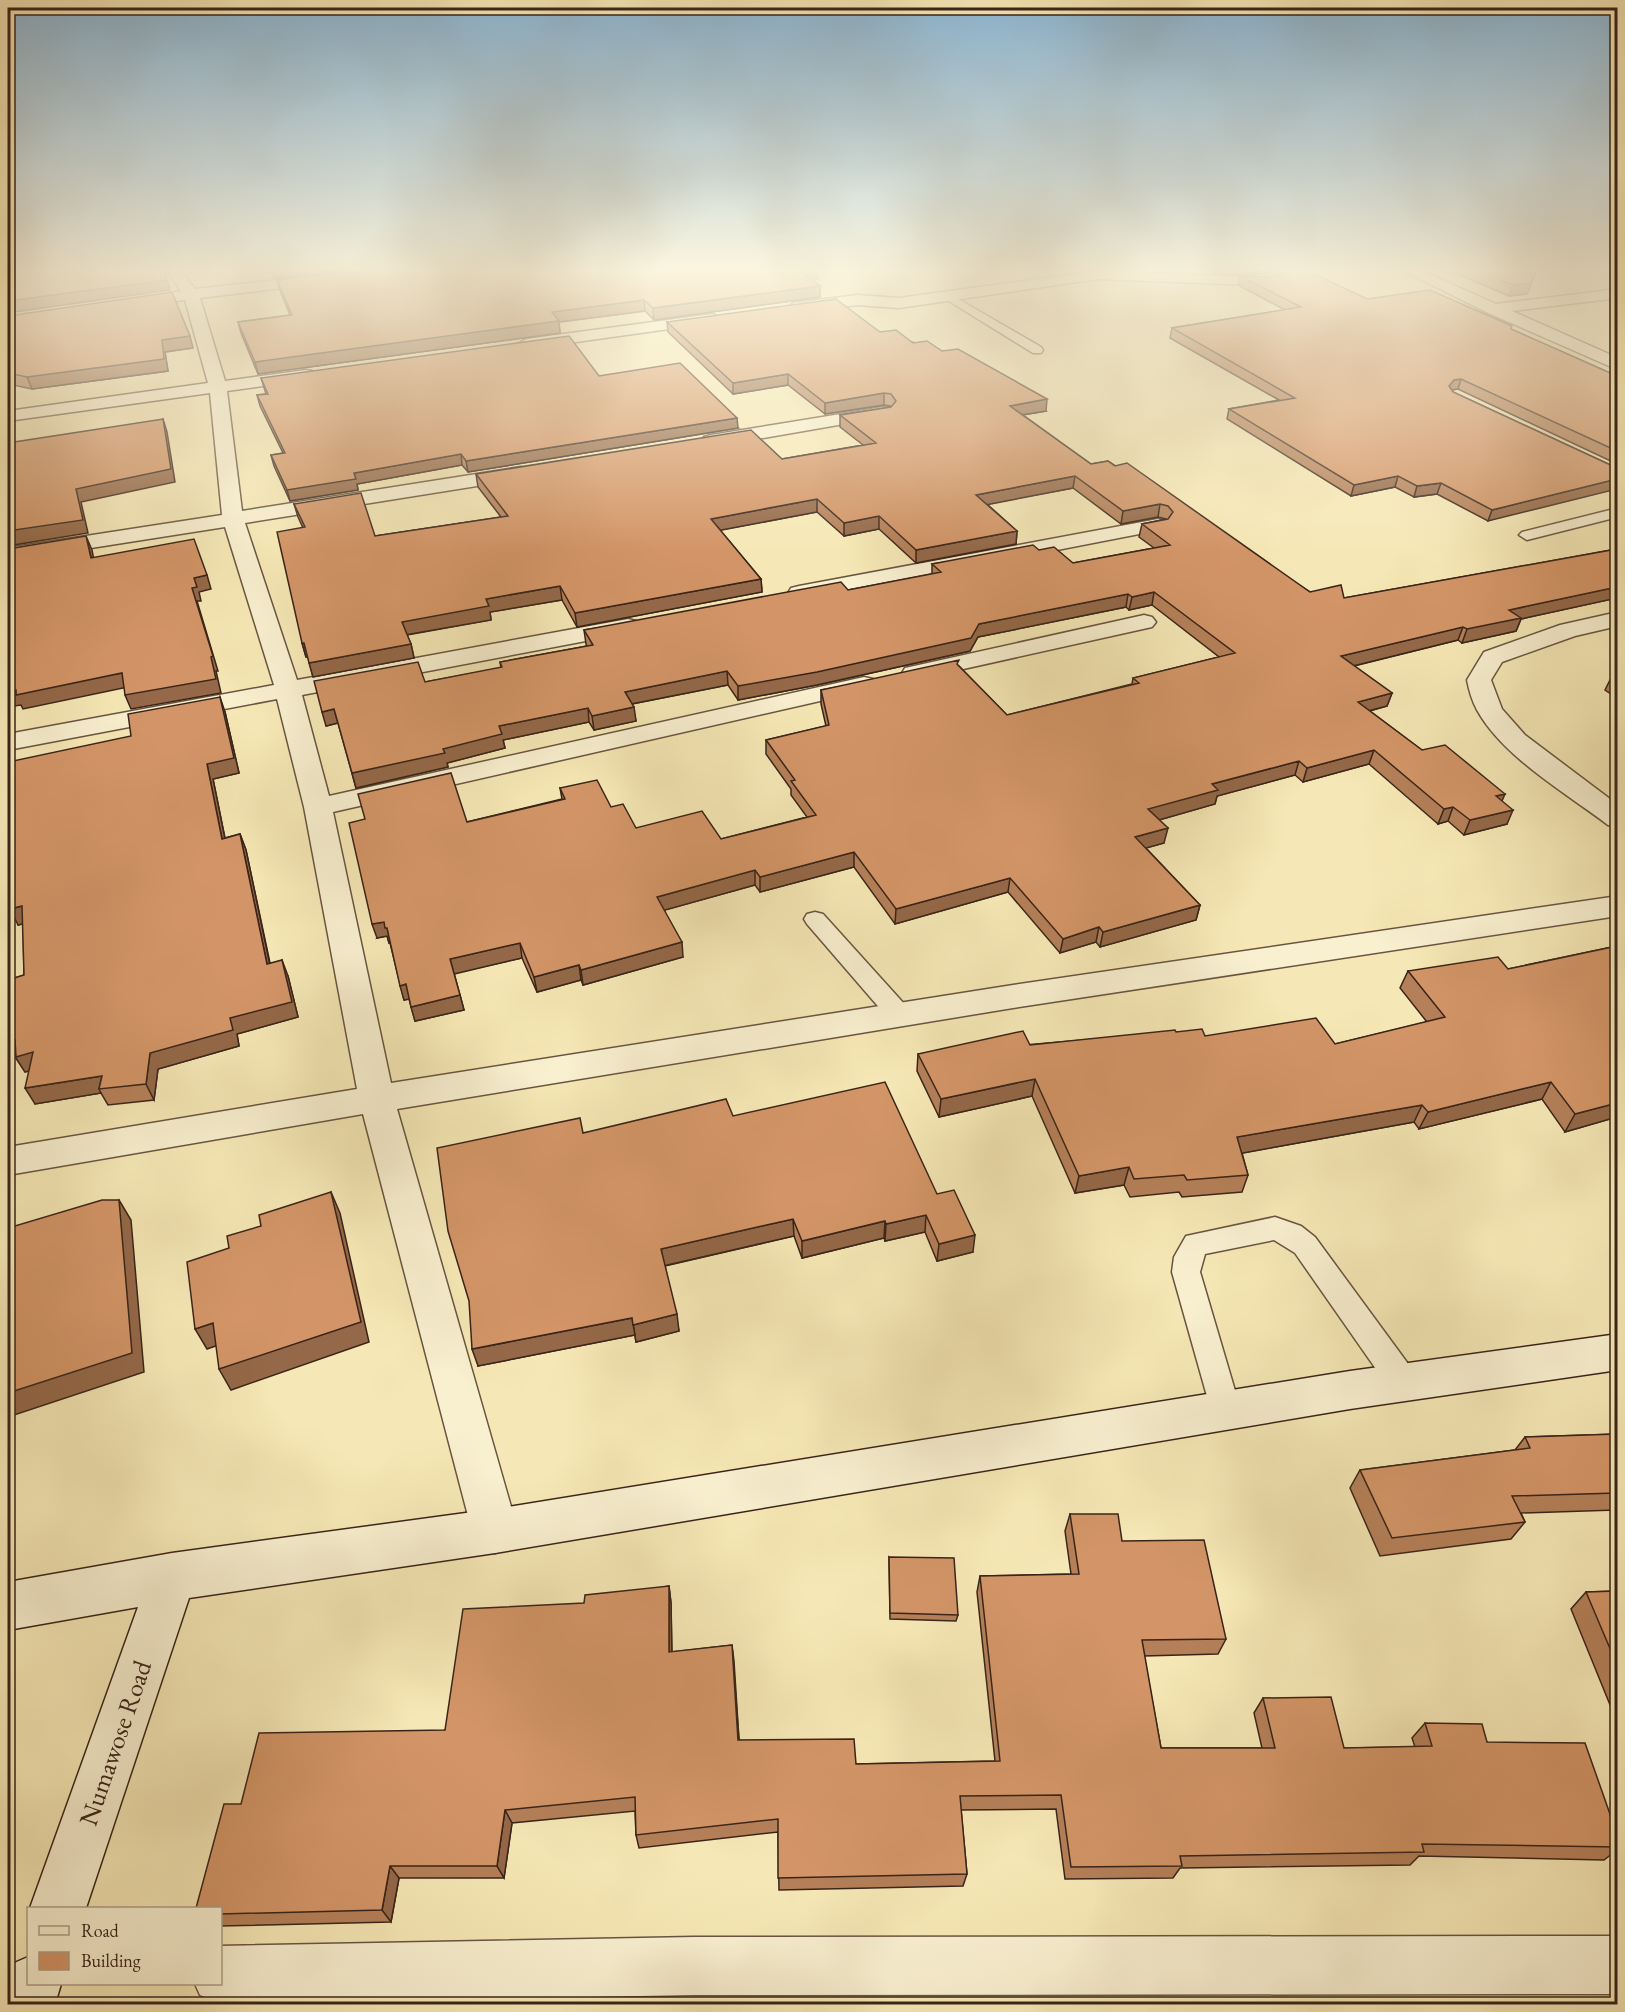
<svg xmlns="http://www.w3.org/2000/svg" width="1625" height="2012" viewBox="0 0 1625 2012" font-family="'EB Garamond',serif">
	<style>
		.lines { fill: none; stroke-linecap: round; stroke-linejoin: round }
		.lane-casing { stroke: #685540; stroke-width: 3 }
		.street-casing { stroke: #685540; stroke-width: 3 }
		.secondary-casing { stroke: #392419; stroke-width: 3 }
		.lane { fill: #f9f0d0; fill-rule: evenodd }
		.street { fill: #f9f0d0; fill-rule: evenodd }
		.secondary { fill: #f9f0d0; fill-rule: evenodd }
		.wall { fill: #b58059; stroke: #392419; stroke-width: 1.5 }
		.shaded-wall { fill: #946848; stroke: #392419; stroke-width: 1.5 }
		.building { fill: #d39567; stroke: #392419; stroke-width: 1.5 }
		.labels { text-anchor: middle; dominant-baseline: central; stroke-width: 4.5; stroke-linejoin: round; paint-order: stroke }
		.near-street-label { font-size: 26px; fill: #392419; stroke: #f9f0d0 }
	</style>
	<rect width="100%" height="100%" fill="#f6e8b6"/>
	<filter id="stains"><feTurbulence type="fractalNoise" baseFrequency=".00333" numOctaves="4"/><feColorMatrix values="0 0 0 0 .2 0 0 0 0 .09 0 0 0 0 .02 0 0 0 .5 -.17"/></filter>
	<radialGradient id="worn" r=".72"><stop offset=".6" stop-color="#630" stop-opacity="0"/><stop offset="1" stop-color="#630" stop-opacity=".3"/></radialGradient>
	<g class="lines">
		<g class="lane-casing">
			<g id="lane">
				<polygon points="948,293 1041,347 1043,350 1041,353 1033,353 944,298 944,294"/>
				<polygon points="1618,508 1618,517 1527,540 1519,535 1522,532"/>
				<polygon points="815,912 823,914 907,1007 910,1013 907,1019 898,1021 889,1019 807,924 804,919 807,914"/>
				<polygon points="1275,1217 1301,1226 1315,1237 1414,1372 1418,1382 1414,1392 1403,1396 1392,1392 1295,1253 1274,1240 1205,1254 1200,1272 1241,1411 1236,1421 1225,1425 1214,1421 1172,1272 1174,1257 1186,1236"/>
			</g>
		</g>
		<g class="street-casing">
			<g id="street">
				<polygon points="166,270 180,270 195,289 365,270 406,270 399,274 200,298 225,381 306,370 312,371 315,375 312,379 306,380 227,391 242,511 521,467 528,469 531,473 528,477 521,479 245,523 297,680 628,619 636,621 640,626 636,631 628,633 302,695 329,796 864,677 873,679 876,684 873,689 864,691 333,812 391,1083 1013,985 1618,896 1618,916 1013,1008 397,1109 518,1531 511,1547 495,1553 479,1547 472,1531 363,1114 8,1175 8,1147 357,1089 304,807 277,699 8,750 8,734 274,685 225,527 8,561 8,548 222,515 210,393 8,421 8,411 208,383 185,300 170,302 162,297 165,294 181,291"/>
				<polygon points="1289,270 1312,270 1310,273 1265,284 1250,285 1098,279 899,308 857,305 794,313 786,308 794,303 857,295 899,298 1098,271 1250,277"/>
				<polygon points="1402,270 1420,270 1496,304 1618,289 1618,298 1512,311 1618,358 1618,370 1486,312"/>
				<polygon points="713,314 721,319 719,322 526,349 518,344 526,339"/>
				<polygon points="884,407 890,408 893,412 890,416 711,447 704,445 702,441 704,437 711,435"/>
				<polygon points="1158,519 1165,521 1168,525 1165,529 799,600 791,598 788,593 791,588 799,586"/>
				<path d="M1618 612V626L1575 636 1502 662 1491 680 1502 709 1525 735 1618 805V827L1608 825C1566 793 1503 757 1477 710 1472 701 1469 690 1467 680L1484 652 1560 625Z"/>
				<polygon points="1144,615 1152,617 1156,622 1152,627 914,680 905,678 902,673 905,668 914,666"/>
				<polygon points="1618,1936 1618,1994 694,1995 220,2004 200,1995 195,1984 220,1984 220,1946 694,1937"/>
			</g>
		</g>
		<g class="secondary-casing">
			<g id="secondary">
				<polygon points="1618,1334 1618,1370 1350,1409 495,1553 189,1598 86,1908 30,1908 138,1607 8,1630 8,1582 172,1553 495,1509 1350,1371"/>
				<polygon points="28,1957 28,1984 61,1984 55,2004 8,2004 8,1974 12,1964"/>
			</g>
		</g>
		<use href="#lane" class="lane"/>
		<use href="#street" class="street"/>
		<use href="#secondary" class="secondary"/>
	</g>
	<g class="wall">
		<polygon points="364,270 818,270 818,279 812,280 820,286 820,297 654,320 645,311 559,322 560,333 258,374 241,333 238,322 290,315 280,291 277,280"/>
		<polygon points="1207,270 1278,270 1250,275 1214,273"/>
		<polygon points="1448,270 1537,270 1527,294 1509,296"/>
		<polygon points="1240,276 1367,299 1511,329 1617,376 1617,464 1458,389 1452,390 1453,392 1617,468 1488,521 1437,494 1414,497 1395,487 1351,496 1227,419 1229,409 1279,400 1170,338 1172,328 1285,310 1238,285"/>
		<polygon points="8,316 193,348 165,352 168,371 32,389 8,384"/>
		<polygon points="667,322 880,332 942,351 1046,411 1023,415 1091,464 1108,461 1310,592 1344,598 1617,549 1617,598 1521,619 1516,631 1462,643 1458,640 1354,666 1392,693 1387,706 1370,711 1422,750 1502,801 1507,824 1464,835 1448,821 1438,824 1369,764 1303,782 1295,775 1217,796 1215,804 1159,820 1164,843 1146,848 1200,905 1196,920 1100,947 1096,942 1060,953 1008,892 895,924 854,867 760,892 755,885 664,910 683,957 583,985 581,980 537,992 522,958 454,973 464,1010 415,1021 409,999 404,1000 390,943 389,943 387,936 377,938 467,822 562,799 560,788 611,807 636,828 721,839 807,817 791,795 791,789 766,754 766,740 826,726 821,704 821,690 959,666 1007,715 1132,684 1133,678 1219,657 1152,605 1129,610 1126,607 978,637 970,651 817,685 738,700 728,685 632,704 636,721 594,730 589,722 503,740 505,748 447,763 448,767 356,788 338,723 326,726 425,682 501,668 500,662 587,646 586,644 584,630 848,590 932,574 932,564 1039,550 1073,563 1154,548 1139,537 1142,524 1166,519 1158,517 1121,524 1073,488 987,504 1017,531 1016,544 916,563 879,529 844,536 817,512 720,530 761,579 762,592 577,627 562,600 490,612 491,620 407,635 411,644 414,658 313,677 308,657 306,657 302,643 303,528 298,517 294,504 375,536 501,517 478,487 476,474 782,459 863,445 840,427 840,415 891,407 890,406 884,405 825,414 788,385 733,394 668,332"/>
		<polygon points="599,376 738,428 468,472 462,465 357,484 358,490 290,501 274,466 271,455 283,453 260,406 257,395 266,394 261,378"/>
		<polygon points="1617,675 1617,698 1605,690 1612,676"/>
		<polygon points="225,712 239,773 213,779 225,838 240,834 246,850 270,963 288,976 298,1017 237,1034 239,1046 158,1069 154,1100 108,1105 101,1093 35,1104 29,1071 25,1072 16,1058 8,1060 8,980 24,975 23,924 18,925 9,871 131,736"/>
		<polygon points="1617,946 1617,1117 1565,1132 1542,1099 1419,1129 1414,1122 1242,1153 1248,1175 1242,1192 1182,1197 1179,1192 1130,1197 1124,1185 1075,1193 1032,1096 939,1117 917,1071 918,1054 1176,1032 1205,1036 1335,1044 1427,1022 1400,988 1408,971 1508,969"/>
		<polygon points="733,1116 937,1194 973,1252 937,1261 925,1232 885,1241 884,1238 802,1258 794,1236 665,1266 679,1331 636,1342 635,1335 478,1366 583,1133"/>
		<polygon points="1617,1434 1617,1514 1616,1510 1521,1513 1525,1522 1511,1539 1380,1556 1350,1488 1360,1470 1515,1450 1525,1437"/>
		<polygon points="1070,1514 1122,1541 1226,1639 1218,1654 1144,1656 1161,1748 1262,1748 1254,1713 1263,1698 1344,1748 1415,1747 1412,1738 1425,1723 1487,1742 1617,1834 1617,1850 1604,1860 1419,1856 1410,1865 1180,1868 1173,1878 1065,1879 1056,1809 961,1810 967,1874 963,1886 779,1890 778,1832 639,1848 636,1835 635,1811 512,1823 504,1878 399,1878 391,1922 220,1926 220,1908 241,1804 445,1730 584,1603 669,1586 671,1603 672,1652 732,1645 739,1740 856,1764 995,1761 977,1592 980,1576 1071,1574 1065,1531"/>
		<polygon points="889,1557 958,1615 956,1621 890,1619"/>
		<polygon points="1617,1591 1617,1722 1571,1609 1586,1592"/>
	</g>
	<g class="shaded-wall">
		<polygon points="272,270 347,270 274,278"/>
		<polygon points="809,270 818,270 818,279 800,281 800,271"/>
		<polygon points="1251,270 1278,270 1250,275"/>
		<polygon points="1536,270 1537,270 1527,294 1509,296 1513,285"/>
		<polygon points="167,280 170,290 8,313 8,314 8,301"/>
		<polygon points="820,286 820,297 654,320 653,308"/>
		<polygon points="644,300 645,311 559,322 560,333 258,374 255,362 552,312"/>
		<polygon points="190,336 193,348 165,352 168,371 32,389 27,377 162,340"/>
		<polygon points="788,374 788,385 733,394 733,383"/>
		<polygon points="1461,379 1458,389 1451,390 1449,386 1454,380"/>
		<polygon points="884,393 884,405 825,414 825,403"/>
		<polygon points="1047,399 1046,411 1009,417 1010,406"/>
		<polygon points="737,418 738,428 468,472 466,461"/>
		<polygon points="163,419 167,432 175,482 81,502 88,533 8,546 8,547 8,531 76,489"/>
		<polygon points="461,454 462,465 357,484 358,490 290,501 287,490 354,473"/>
		<polygon points="1075,476 1073,488 975,507 976,495"/>
		<polygon points="1398,476 1395,487 1351,496 1354,485"/>
		<polygon points="1617,479 1617,489 1488,521 1492,510"/>
		<polygon points="1441,483 1437,494 1414,497 1417,486"/>
		<polygon points="817,499 817,512 711,532 711,519"/>
		<polygon points="1160,504 1158,517 1121,524 1123,511"/>
		<polygon points="879,516 879,529 844,536 844,523"/>
		<polygon points="1017,531 1016,544 916,563 916,550"/>
		<polygon points="86,536 92,550 96,571 91,558"/>
		<polygon points="207,575 211,589 199,592 201,601 197,601 218,671 216,671 221,693 131,709 125,695 192,588 194,578"/>
		<polygon points="761,579 762,592 577,627 575,613"/>
		<polygon points="560,586 562,600 490,612 491,620 405,635 402,622 486,599"/>
		<polygon points="1617,587 1617,598 1521,619 1516,631 1462,643 1467,629 1509,610"/>
		<polygon points="1154,592 1152,605 1129,610 1132,597"/>
		<polygon points="1128,594 1126,607 978,637 970,651 817,685 738,700 738,686 979,624"/>
		<polygon points="1463,627 1458,640 1337,670 1341,656"/>
		<polygon points="302,643 304,643 308,657 306,657"/>
		<polygon points="411,644 414,658 313,677 309,663"/>
		<polygon points="727,671 728,685 626,705 625,692"/>
		<polygon points="122,673 128,687 23,709 21,705 8,707 8,691"/>
		<polygon points="1392,693 1387,706 1353,715 1358,702"/>
		<polygon points="220,697 225,712 239,773 213,779 228,854 222,839 207,764"/>
		<polygon points="634,707 636,721 594,730 592,716"/>
		<polygon points="588,708 589,722 503,740 505,748 447,763 448,767 356,788 352,773 443,749 499,726"/>
		<polygon points="334,709 338,723 326,726 322,712"/>
		<polygon points="1374,750 1369,764 1303,782 1307,768"/>
		<polygon points="1299,761 1295,775 1217,796 1215,804 1145,824 1148,809 1212,784"/>
		<polygon points="1505,794 1499,808 1496,796"/>
		<polygon points="1453,807 1448,821 1438,824 1444,809"/>
		<polygon points="1513,810 1507,824 1464,835 1470,820"/>
		<polygon points="1168,828 1164,843 1132,852 1135,837"/>
		<polygon points="240,834 246,850 273,980 267,964"/>
		<polygon points="854,852 854,867 760,892 760,877"/>
		<polygon points="9,854 17,870 8,872 8,855"/>
		<polygon points="755,870 755,885 658,912 657,897"/>
		<polygon points="1010,878 1008,892 895,924 896,909"/>
		<polygon points="1200,905 1196,920 1100,947 1103,932"/>
		<polygon points="22,906 30,922 18,925 10,909"/>
		<polygon points="384,922 387,928 391,942 389,943 387,936 377,938 372,924"/>
		<polygon points="1099,927 1096,942 1060,953 1063,939"/>
		<polygon points="682,942 683,957 583,985 581,970"/>
		<polygon points="520,943 522,958 454,974 450,959"/>
		<polygon points="282,960 288,976 298,1017 237,1034 239,1046 158,1069 154,1100 146,1084 150,1053 230,1018"/>
		<polygon points="579,965 581,980 537,992 534,977"/>
		<polygon points="406,984 410,999 404,1000 400,986"/>
		<polygon points="460,995 464,1010 415,1021 411,1007"/>
		<polygon points="15,1040 33,1052 42,1068 25,1072 16,1058 8,1060 8,1042"/>
		<polygon points="102,1076 99,1089 101,1093 35,1104 25,1088"/>
		<polygon points="1035,1079 1032,1096 939,1117 941,1099"/>
		<polygon points="1551,1082 1542,1099 1419,1129 1428,1112"/>
		<polygon points="1617,1103 1617,1117 1565,1132 1575,1114"/>
		<polygon points="1422,1105 1414,1122 1232,1155 1237,1137"/>
		<polygon points="1129,1167 1124,1185 1075,1193 1079,1176"/>
		<polygon points="331,1192 340,1213 369,1342 231,1390 219,1369"/>
		<polygon points="119,1200 131,1220 144,1372 8,1417 8,1393"/>
		<polygon points="926,1215 925,1232 885,1241 886,1224"/>
		<polygon points="793,1219 794,1236 663,1266 661,1249"/>
		<polygon points="885,1221 884,1238 802,1258 802,1241"/>
		<polygon points="975,1235 973,1252 937,1261 939,1244"/>
		<polygon points="677,1314 679,1331 636,1342 633,1325"/>
		<polygon points="632,1318 635,1335 478,1366 472,1349"/>
		<polygon points="213,1323 224,1343 207,1349 195,1329"/>
		<polygon points="669,1586 671,1603 672,1668 669,1652"/>
		<polygon points="732,1645 734,1661 740,1755 738,1740"/>
		<polygon points="505,1810 512,1823 504,1878 497,1866"/>
		<polygon points="390,1866 399,1878 391,1922 382,1910"/>
	</g>
	<g class="building">
		<polygon points="8,270 163,270 167,280 8,301"/>
		<polygon points="364,270 809,270 800,271 820,286 653,308 644,300 552,312 559,321 255,362 238,322 292,315 277,280"/>
		<polygon points="1298,270 1306,270 1367,299 1430,290 1512,326 1511,329 1617,376 1617,451 1461,379 1454,380 1449,386 1453,392 1617,468 1617,479 1492,510 1441,483 1417,486 1398,476 1354,485 1229,409 1295,398 1172,328 1301,307 1240,276 1267,277"/>
		<polygon points="1476,270 1536,270 1531,283 1513,285"/>
		<polygon points="172,292 190,336 162,340 164,359 27,377 8,373 8,316"/>
		<polygon points="836,299 880,332 896,330 913,343 927,341 942,351 958,349 1047,399 1010,406 1091,464 1108,461 1115,466 1127,463 1310,592 1341,585 1344,598 1617,549 1617,587 1509,610 1521,618 1467,629 1463,627 1341,656 1392,693 1358,702 1422,750 1445,745 1505,794 1496,796 1513,810 1470,820 1453,807 1444,809 1374,750 1307,768 1299,761 1212,784 1218,790 1148,809 1168,828 1135,837 1200,905 1103,932 1099,927 1063,939 1010,878 896,909 854,852 760,877 755,870 657,897 682,942 581,970 579,965 534,977 520,943 450,959 460,995 411,1007 406,984 400,986 387,928 385,928 384,922 372,924 349,823 365,819 358,794 451,773 467,822 565,799 560,788 597,780 611,807 623,804 636,828 702,811 721,839 816,815 791,781 795,780 766,740 829,725 821,690 959,660 957,664 1007,715 1139,683 1133,678 1235,653 1154,592 1132,597 1128,594 979,624 971,638 817,672 738,686 727,671 625,692 634,707 592,716 588,708 499,726 502,734 443,749 445,753 352,773 334,709 322,712 314,681 418,662 425,682 502,667 500,662 593,645 584,630 841,582 848,590 941,572 932,564 1033,545 1039,550 1054,547 1073,563 1170,545 1142,524 1168,519 1173,512 1168,506 1160,504 1123,511 1075,476 976,495 1017,531 916,550 879,516 844,523 817,499 711,519 761,579 575,613 560,586 486,599 489,606 402,622 411,644 309,663 304,643 302,643 277,532 305,527 294,504 361,493 375,536 508,516 476,474 751,430 782,459 876,443 840,415 891,407 896,401 891,394 884,393 825,403 788,374 733,383 667,322"/>
		<polygon points="569,336 599,376 680,363 737,418 466,461 461,454 354,473 356,479 287,490 271,455 285,453 257,395 268,394 261,378"/>
		<polygon points="163,419 171,469 76,489 83,520 8,531 8,443"/>
		<polygon points="86,536 91,558 194,539 207,575 194,578 197,587 192,588 213,656 211,657 216,679 125,695 122,673 16,695 16,690 8,691 8,549"/>
		<polygon points="1617,675 1617,680 1612,676"/>
		<polygon points="220,697 234,758 207,764 222,839 240,834 267,964 282,960 292,1002 230,1018 233,1030 150,1053 146,1084 99,1089 102,1076 25,1088 33,1052 16,1057 15,1040 8,1042 8,980 24,975 22,906 10,909 9,854 8,855 8,762 131,736 128,714"/>
		<polygon points="1617,946 1617,1103 1575,1114 1551,1082 1428,1112 1422,1105 1237,1137 1248,1175 1187,1180 1184,1175 1134,1179 1129,1167 1079,1176 1035,1079 941,1099 918,1054 1023,1031 1030,1045 1175,1030 1176,1032 1202,1029 1205,1036 1316,1018 1335,1044 1445,1017 1408,971 1498,957 1508,969"/>
		<polygon points="885,1082 937,1194 954,1190 975,1235 939,1244 926,1215 886,1224 885,1221 802,1241 793,1219 661,1249 677,1314 633,1325 632,1318 472,1349 469,1301 448,1231 437,1148 580,1118 583,1133 726,1099 733,1116"/>
		<polygon points="331,1192 361,1322 219,1369 213,1323 195,1329 187,1262 229,1248 227,1236 261,1226 259,1215"/>
		<polygon points="102,1200 119,1200 132,1353 8,1393 8,1228"/>
		<polygon points="1617,1434 1617,1493 1512,1496 1525,1522 1392,1538 1360,1470 1530,1448 1525,1437"/>
		<polygon points="1070,1514 1118,1514 1122,1541 1204,1540 1226,1639 1142,1640 1161,1748 1275,1748 1263,1698 1331,1697 1344,1748 1432,1746 1425,1723 1482,1724 1487,1742 1585,1743 1617,1834 1617,1847 1422,1844 1424,1852 1180,1856 1182,1866 1071,1867 1061,1795 960,1796 967,1874 778,1878 778,1819 636,1835 635,1797 505,1810 497,1866 390,1866 382,1910 220,1914 220,1908 196,1908 224,1804 241,1804 259,1733 445,1730 463,1609 584,1603 585,1595 669,1586 669,1652 732,1645 738,1740 854,1739 856,1764 1000,1761 980,1576 1079,1574"/>
		<polygon points="889,1557 954,1558 958,1615 890,1613"/>
		<polygon points="1617,1591 1617,1665 1586,1592"/>
	</g>
	<linearGradient id="sky" x2="0" y2="1"><stop stop-color="#8cb8d6"/><stop offset="0.49" stop-color="#fbf5de"/><stop offset="1" stop-color="#fbf5de" stop-opacity="0"/></linearGradient>
	<rect width="1625" height="551" fill="url(#sky)"/>
	<g class="labels">
		<g class="near-street-label">
			<text transform="translate(115 1743) rotate(-71)">Numawose Road</text>
		</g>
	</g>
	<rect width="1625" height="2012" fill="none" stroke="#f6e8b6" stroke-width="30"/>
	<rect x="9" y="9" width="1607" height="1994" fill="none" stroke="#392419" stroke-width="3"/>
	<rect x="15" y="15" width="1595" height="1982" fill="none" stroke="#392419" stroke-width="1.5"/>
	<rect x="27" y="1907" width="195" height="78" fill="#f9f0d0" stroke="#ac9e87" stroke-width="1.5"/>
	<rect x="39" y="1926" width="30" height="9" fill="#f9f0d0" stroke="#ac9e87" stroke-width="1.5"/>
	<text x="81" y="1937" font-size="18" fill="#392419">Road</text>
	<rect x="39" y="1952" width="30" height="18" fill="#d39567" stroke="#ac9e87" stroke-width="1.5"/>
	<text x="81" y="1967" font-size="18" fill="#392419">Building</text>
	<rect width="100%" height="100%" filter="url(#stains)"/>
	<rect width="100%" height="100%" fill="url(#worn)"/>
</svg>
